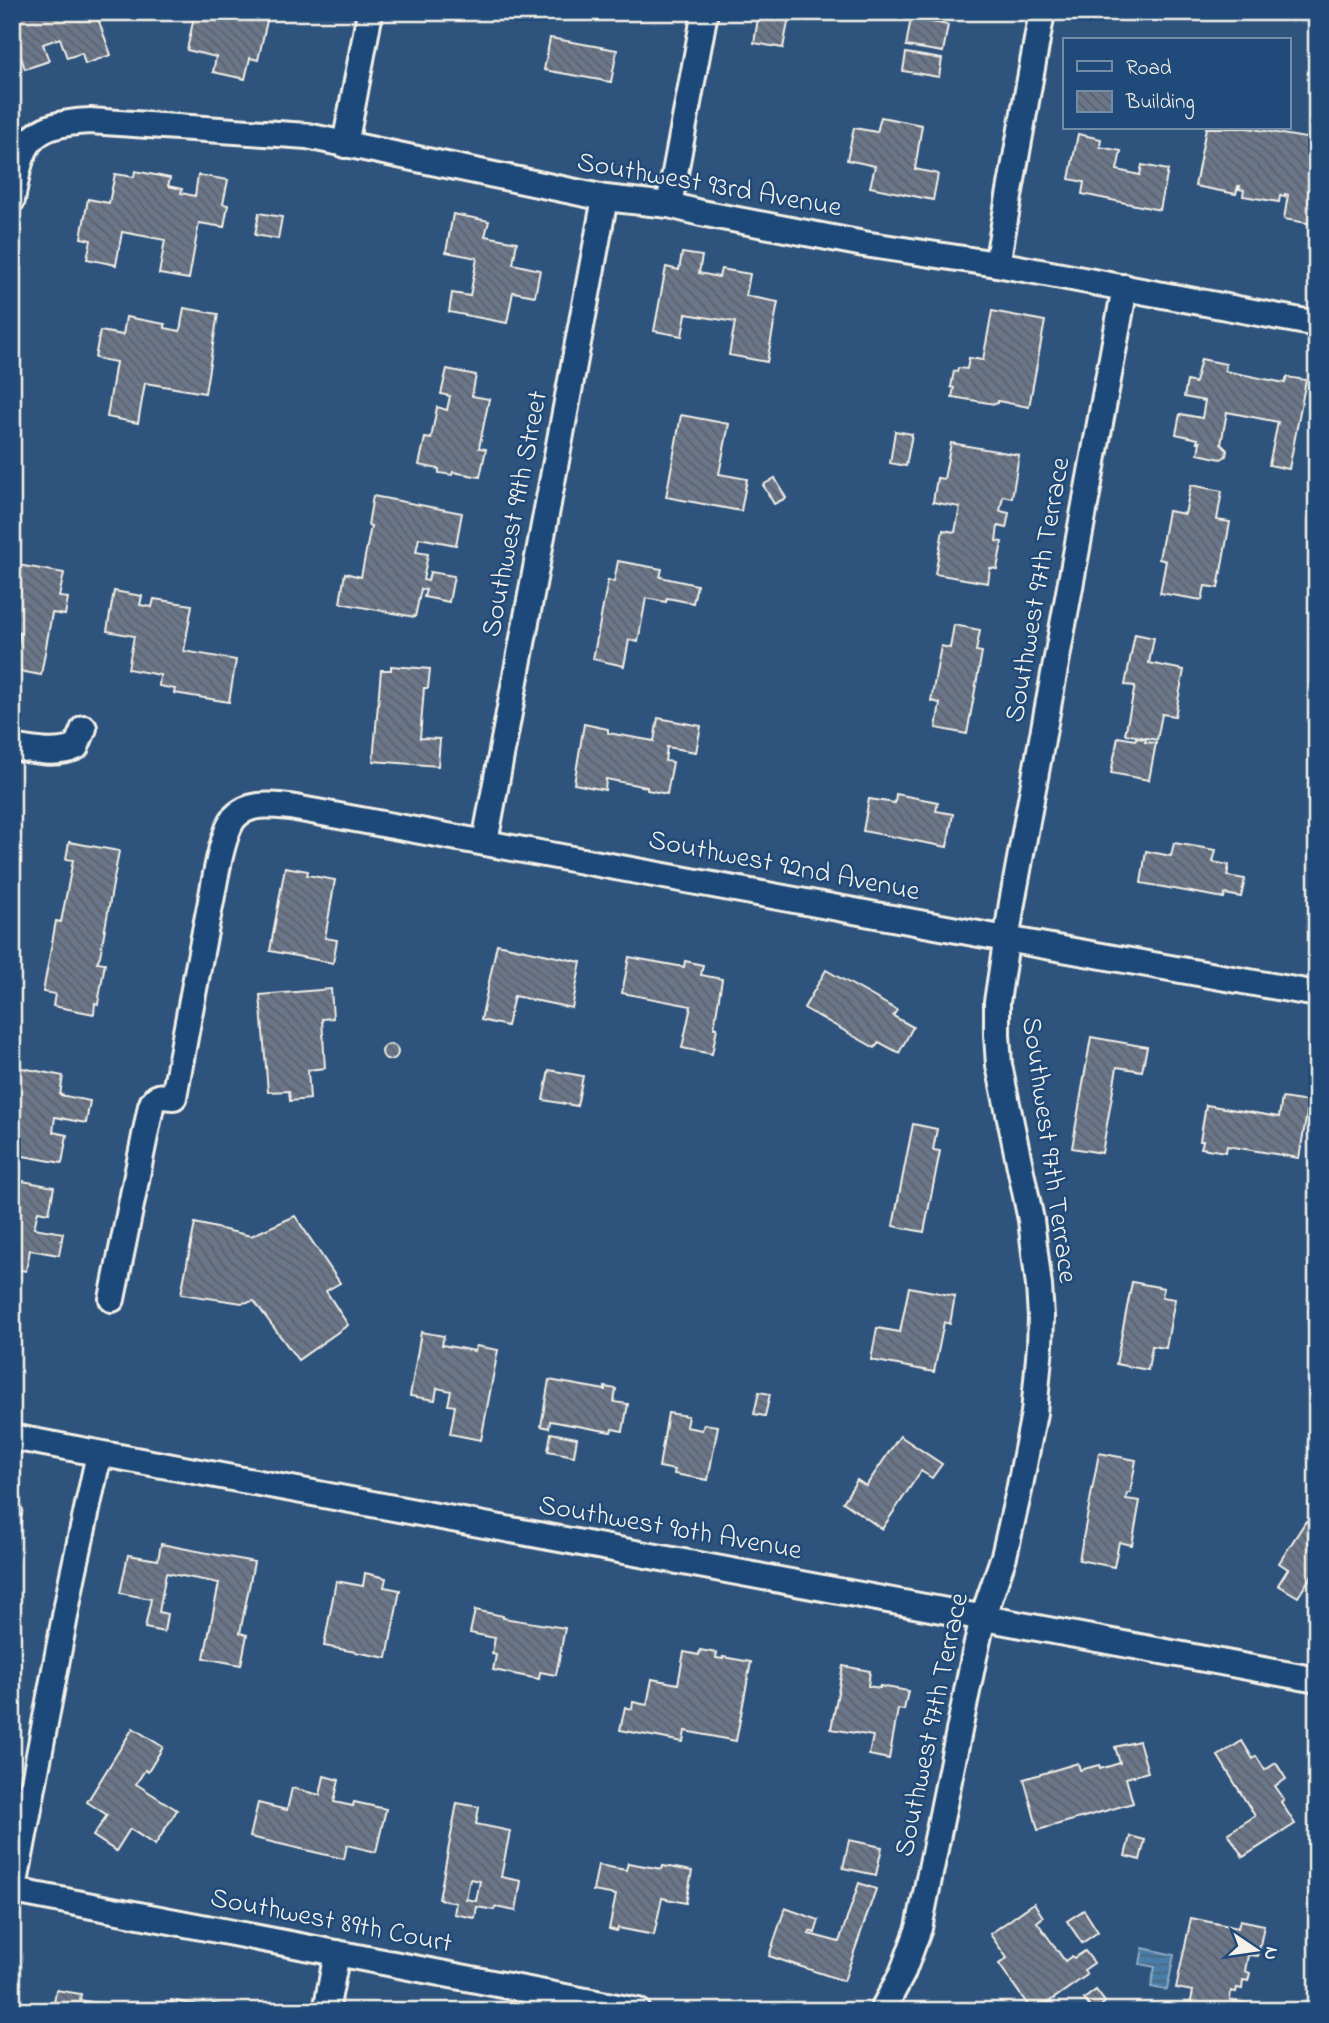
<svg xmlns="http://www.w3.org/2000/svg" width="1329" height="2023" viewBox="0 0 1329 2023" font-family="'Indie Flower',sans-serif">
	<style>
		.water { fill: url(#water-rules); stroke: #8eabc2; stroke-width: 2 }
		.building { fill: url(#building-back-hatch); stroke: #f4f1e8; stroke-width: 2; fill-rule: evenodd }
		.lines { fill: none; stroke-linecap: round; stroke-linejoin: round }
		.minor-casing { stroke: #f4f1e8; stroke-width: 30 }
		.minor { stroke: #1f4a7a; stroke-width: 24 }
		.labels { text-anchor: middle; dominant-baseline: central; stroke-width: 5; stroke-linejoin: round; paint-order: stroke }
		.street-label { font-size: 28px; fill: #f4f1e8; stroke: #1f4a7a }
	</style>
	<defs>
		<pattern id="water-rules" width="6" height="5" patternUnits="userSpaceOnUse" patternTransform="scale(1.75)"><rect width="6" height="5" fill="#4a7ca8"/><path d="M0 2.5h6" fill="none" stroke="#4a657c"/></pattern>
		<pattern id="building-back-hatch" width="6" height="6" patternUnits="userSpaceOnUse" patternTransform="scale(1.75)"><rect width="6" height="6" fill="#6b7689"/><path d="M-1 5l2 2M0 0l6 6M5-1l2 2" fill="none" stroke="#5c616b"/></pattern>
	</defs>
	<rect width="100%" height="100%" fill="#2e537d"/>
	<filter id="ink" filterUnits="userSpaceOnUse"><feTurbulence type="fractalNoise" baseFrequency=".0143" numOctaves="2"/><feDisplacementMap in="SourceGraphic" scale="14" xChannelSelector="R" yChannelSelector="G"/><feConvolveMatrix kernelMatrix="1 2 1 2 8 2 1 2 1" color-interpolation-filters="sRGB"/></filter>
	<g filter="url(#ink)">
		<polygon class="water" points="1143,1948 1174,1955 1167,1990 1151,1987 1155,1967 1140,1964"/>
		<g class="building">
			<polygon points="12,12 86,12 89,19 97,16 111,55 85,64 82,53 67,58 60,38 43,44 49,61 25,69 19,52 12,54"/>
			<polygon points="195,12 269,12 258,60 250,58 245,79 213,72 216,57 187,50"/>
			<polygon points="759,12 790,12 783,48 754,43"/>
			<polygon points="911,18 948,25 943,52 906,46"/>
			<polygon points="550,38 617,50 611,82 544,70"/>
			<polygon points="906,53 942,59 939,77 903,71"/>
			<polygon points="881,117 922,125 915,169 938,174 933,200 870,187 875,166 847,160 854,128 877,132"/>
			<polygon points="1206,128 1248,128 1317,140 1317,202 1313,224 1284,219 1288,195 1285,194 1285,197 1280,196 1279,202 1243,196 1244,190 1239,189 1240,186 1238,186 1236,194 1195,186"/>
			<polygon points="1078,134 1101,139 1100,147 1121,151 1117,170 1140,175 1142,165 1168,170 1160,210 1082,194 1084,182 1069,179"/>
			<polygon points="135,171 170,178 168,186 182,189 181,193 195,196 198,175 228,180 223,204 228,205 224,227 199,223 189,279 159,274 165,240 122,232 116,265 87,259 91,240 81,238 88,199 109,203 115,174 134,177"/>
			<polygon points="259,213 282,217 278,239 255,235"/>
			<polygon points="453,214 489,221 485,236 517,242 513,264 540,270 535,296 513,292 507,323 449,312 452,293 470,296 477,258 446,252"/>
			<polygon points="682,253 702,256 699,273 719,277 721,269 750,274 746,296 778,302 767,362 729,355 735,322 686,314 682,336 654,331 666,267 679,270"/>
			<polygon points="184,308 218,314 205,393 145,383 138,423 107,417 116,362 95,358 100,331 123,335 126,317 165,324 165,328 180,331"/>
			<polygon points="992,311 1045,321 1029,407 998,401 998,403 995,404 952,397 954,388 951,387 954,371 957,372 958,368 967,369 969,358 983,360"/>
			<polygon points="1201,359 1226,364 1225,371 1285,383 1287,377 1306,380 1289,469 1269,465 1278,422 1227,412 1221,444 1227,450 1226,456 1221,459 1198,454 1200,442 1197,442 1198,439 1176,434 1180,414 1202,418 1205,401 1184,397 1187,381 1195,383"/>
			<polygon points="447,369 476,375 472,396 489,399 479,448 486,449 480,477 453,472 452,475 439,473 439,469 419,465 425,438 431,439 437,407 447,410 450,396 441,394"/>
			<polygon points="681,415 729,424 719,474 747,479 741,511 666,497"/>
			<polygon points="895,431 912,434 906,466 890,463"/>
			<polygon points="951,443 1019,455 1012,498 1003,496 1000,511 1009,513 1006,528 998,526 996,541 1002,542 997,569 990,568 988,583 935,574 943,530 955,532 960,507 933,502 937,478 944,479"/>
			<polygon points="775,478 786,498 774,504 763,485"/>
			<polygon points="1191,485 1222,491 1217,520 1230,522 1218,588 1205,586 1202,600 1160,593 1166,561 1159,559 1168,511 1185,514"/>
			<polygon points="373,496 462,513 456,545 419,538 416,552 428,554 423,580 428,581 430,572 454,576 449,602 424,597 426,590 421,589 415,617 340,603 345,573 361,577 371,526 368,525"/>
			<polygon points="618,561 662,569 660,577 697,585 693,603 667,598 666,602 646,598 638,642 629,640 624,666 593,659 608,580 614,582"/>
			<polygon points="12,564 64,573 59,597 68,598 65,615 52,613 41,675 14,670 20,633 12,631"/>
			<polygon points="114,591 142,596 140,605 152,607 154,599 192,605 184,651 236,660 229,702 174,693 175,689 159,686 160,675 128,669 134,636 107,631"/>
			<polygon points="954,625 980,630 976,651 982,652 967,734 936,728 940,703 931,701 941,646 950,648"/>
			<polygon points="1135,634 1154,638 1149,663 1184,670 1175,716 1162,714 1157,740 1125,734 1135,686 1125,685"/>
			<polygon points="391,666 430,669 428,688 424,688 420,738 440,739 438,766 373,761 381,670 391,670"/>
			<polygon points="658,718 701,726 696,752 667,747 665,761 673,762 667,794 647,790 647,787 606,779 605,790 574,784 584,724 608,729 608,733 654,741"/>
			<polygon points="1118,737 1135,740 1136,738 1146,739 1145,742 1156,743 1149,780 1111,773"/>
			<polygon points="896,794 938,802 936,811 953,814 947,847 863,831 869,799 895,803"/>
			<polygon points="69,842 119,851 100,956 97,962 105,963 98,1004 95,1003 94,1014 53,1006 55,994 43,992 56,921 61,922 73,860 66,859"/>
			<polygon points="1174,843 1216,850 1213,862 1229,865 1227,876 1245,879 1241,897 1225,894 1224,898 1141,883 1146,851 1171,856"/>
			<polygon points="285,867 308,871 307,875 335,880 325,938 337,940 333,963 270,951"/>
			<polygon points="497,944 581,962 572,1008 514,996 507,1026 481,1020"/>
			<polygon points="629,957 684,967 685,961 703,965 701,975 722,979 714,1028 717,1028 712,1054 682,1048 691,1006 622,993"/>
			<polygon points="826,970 897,1010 893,1016 913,1027 899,1053 879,1042 875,1048 804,1008"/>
			<polygon points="331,989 333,1018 322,1019 325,1068 308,1070 310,1099 290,1101 289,1091 268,1092 260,995"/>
			<polygon points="1091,1037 1147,1047 1142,1071 1117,1067 1102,1153 1072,1148"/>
			<circle cx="390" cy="1052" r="8"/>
			<polygon points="12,1066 63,1076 60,1095 90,1101 86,1123 55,1117 53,1132 67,1135 62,1163 12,1154"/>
			<polygon points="549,1070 583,1076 577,1106 543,1100"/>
			<polygon points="1282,1098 1309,1102 1299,1158 1227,1146 1226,1152 1201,1148 1203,1141 1200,1141 1206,1105 1279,1117"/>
			<polygon points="913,1124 937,1129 933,1150 940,1151 924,1232 893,1226"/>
			<polygon points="12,1179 54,1187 49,1213 38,1211 34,1228 63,1233 59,1255 30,1250 26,1271 12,1268"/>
			<polygon points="295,1216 340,1283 326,1291 348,1325 298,1360 254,1301 242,1303 181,1294 195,1223 251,1236"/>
			<polygon points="1132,1282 1164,1288 1162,1297 1175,1299 1166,1348 1152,1346 1148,1370 1116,1364"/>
			<polygon points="909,1287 955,1296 950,1324 944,1322 934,1372 871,1360 877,1328 900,1332"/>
			<polygon points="421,1332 444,1336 442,1345 475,1351 476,1346 498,1350 481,1440 450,1434 455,1406 448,1405 451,1391 437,1388 435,1400 410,1396"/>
			<polygon points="549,1380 605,1390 605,1387 616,1389 614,1402 628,1404 623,1431 612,1429 611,1432 550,1421 549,1428 541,1426"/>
			<polygon points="759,1392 770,1394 765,1416 754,1414"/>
			<polygon points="668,1413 688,1416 686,1427 702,1430 704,1424 718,1426 708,1480 674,1474 675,1470 659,1467"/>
			<polygon points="551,1433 577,1438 574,1456 548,1451"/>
			<polygon points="900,1436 942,1464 932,1478 921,1471 882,1529 843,1502 857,1480 866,1486"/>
			<polygon points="1099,1453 1136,1460 1130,1493 1127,1493 1126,1499 1140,1501 1132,1545 1119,1542 1114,1567 1079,1560"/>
			<polygon points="12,1504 19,1505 18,1508 23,1509 12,1567"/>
			<polygon points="1317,1519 1317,1571 1315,1570 1298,1597 1278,1585 1288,1569 1279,1563 1306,1521 1314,1524"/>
			<polygon points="161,1544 254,1562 240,1633 247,1635 241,1665 204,1658 219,1583 166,1573 159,1612 167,1614 164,1632 145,1628 151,1599 120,1593 128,1555 158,1560"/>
			<polygon points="365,1573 386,1578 384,1587 400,1590 387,1658 324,1646 336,1581 363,1586"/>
			<polygon points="475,1610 503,1616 503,1618 565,1628 556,1675 540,1672 539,1679 493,1670 496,1655 492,1654 495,1638 470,1633"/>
			<polygon points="700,1650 717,1653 716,1658 723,1659 723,1657 751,1662 736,1741 685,1731 683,1742 620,1730 625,1707 632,1709 633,1702 647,1705 652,1679 678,1684 684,1652 699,1655"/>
			<polygon points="843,1666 870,1671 868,1686 880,1688 880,1686 908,1691 904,1710 898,1709 889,1759 869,1755 873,1736 831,1729"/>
			<polygon points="133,1728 163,1747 148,1772 145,1770 136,1784 177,1810 155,1845 130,1829 116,1851 93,1836 107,1815 87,1802"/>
			<polygon points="1139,1741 1148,1772 1126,1778 1133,1803 1038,1830 1024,1779 1078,1763 1080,1770 1099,1765 1100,1769 1120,1763 1115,1747"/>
			<polygon points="1242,1741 1253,1759 1256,1756 1265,1770 1276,1763 1286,1779 1275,1786 1284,1799 1281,1802 1295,1824 1243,1857 1228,1833 1255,1816 1218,1756"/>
			<polygon points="324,1776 339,1780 334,1802 353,1806 354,1802 386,1809 376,1852 347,1845 344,1859 250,1837 258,1803 287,1810 292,1788 320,1795"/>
			<path d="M457 1803 479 1807 476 1824 510 1831 501 1877 521 1881 516 1911 495 1907 494 1910 477 1907 475 1918 454 1914 456 1903 439 1899ZM470 1879 480 1881 476 1901 466 1899Z"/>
			<polygon points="1130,1836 1145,1840 1140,1860 1125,1856"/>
			<polygon points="849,1840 882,1847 876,1875 843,1868"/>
			<polygon points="628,1863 662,1869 663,1866 692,1871 686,1903 662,1898 654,1935 618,1928 617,1931 609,1929 616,1895 593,1891 598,1865 626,1870"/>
			<polygon points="859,1883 876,1889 844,1981 769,1956 785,1908 819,1920 815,1933 810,1931 809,1934 839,1942"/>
			<polygon points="1034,1903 1043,1917 1037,1922 1065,1961 1072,1956 1074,1958 1085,1951 1094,1963 1084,1970 1087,1975 1036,2011 1032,2011 999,1964 1007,1958 990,1934"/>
			<polygon points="1084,1910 1098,1932 1082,1943 1067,1921"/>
			<polygon points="1191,1918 1238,1928 1240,1920 1264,1925 1258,1956 1248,1955 1245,1971 1250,1973 1248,1981 1243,1980 1242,1989 1237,1988 1236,1992 1231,1991 1230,2000 1258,2006 1257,2011 1189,2011 1193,1991 1176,1988"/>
			<polygon points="56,1990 81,1994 80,2000 118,2007 118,2011 53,2011"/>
			<polygon points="1096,1990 1105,2002 1102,2005 1105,2008 1101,2011 1093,2011 1084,1999"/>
			<polygon points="171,2000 191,2004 190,2011 169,2011"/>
			<polygon points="193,2004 212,2008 213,2004 229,2007 228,2011 192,2011"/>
		</g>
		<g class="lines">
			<g class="minor-casing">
				<g id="minor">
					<polyline points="345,145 370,12"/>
					<path d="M12 200C22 143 27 124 90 121L307 136 605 198 669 205 701 213 864 244 997 264 1317 324"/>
					<polyline points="669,205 705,12"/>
					<polyline points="997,264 1042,12"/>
					<path d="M12 747C34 750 55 756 76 747L84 728"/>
					<polyline points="485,842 605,198"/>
					<path d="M112 1299 151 1106C155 1094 163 1096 174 1097 186 1032 198 966 211 901 215 880 222 834 234 818 248 802 271 805 290 807L1006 939 1317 994"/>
					<polyline points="12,1437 1317,1680"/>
					<polyline points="14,1891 638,2011"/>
					<polyline points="12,1899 72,1579 99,1454"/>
					<polyline points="326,2011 337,1953"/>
					<polyline points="882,2011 902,1974 919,1928 974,1657 983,1617 1004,1556 1019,1491 1034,1413 1040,1346 1041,1317 1039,1286 1031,1220 999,1065 997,1035 997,1002 1012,903 1125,287"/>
				</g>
			</g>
			<use href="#minor" class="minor"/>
		</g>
	</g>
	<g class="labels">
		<g class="street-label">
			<text transform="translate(709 186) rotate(10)">Southwest 93rd Avenue</text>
			<text transform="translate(516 514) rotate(-79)">Southwest 99th Street</text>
			<text transform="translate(1039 590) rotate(-80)">Southwest 97th Terrace</text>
			<text transform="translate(784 867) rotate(11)">Southwest 92nd Avenue</text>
			<text transform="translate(1048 1150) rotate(82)">Southwest 97th Terrace</text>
			<text transform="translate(670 1529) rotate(10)">Southwest 90th Avenue</text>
			<text transform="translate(933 1725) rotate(-78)">Southwest 97th Terrace</text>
			<text transform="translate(331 1922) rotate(11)">Southwest 89th Court</text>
		</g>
	</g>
	<rect width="1329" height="2023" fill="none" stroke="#1f4a7a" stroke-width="42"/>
	<rect x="21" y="21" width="1287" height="1981" fill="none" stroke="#f4f1e8" stroke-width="2.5" filter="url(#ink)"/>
	<rect x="1063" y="38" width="228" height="91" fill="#1f4a7a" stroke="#748da6" stroke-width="2"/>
	<rect x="1077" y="61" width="35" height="10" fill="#1f4a7a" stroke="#748da6" stroke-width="2"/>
	<text x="1126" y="74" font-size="21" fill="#f4f1e8">Road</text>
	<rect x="1077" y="91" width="35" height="21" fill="url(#building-back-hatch)" stroke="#748da6" stroke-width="2"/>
	<text x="1126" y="108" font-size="21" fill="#f4f1e8">Building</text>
	<g transform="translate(1256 1950) rotate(103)" stroke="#1f4a7a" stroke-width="5" paint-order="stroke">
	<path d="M0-5L12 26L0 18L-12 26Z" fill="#f4f1e8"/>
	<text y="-10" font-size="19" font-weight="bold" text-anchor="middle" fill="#f4f1e8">N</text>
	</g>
</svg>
